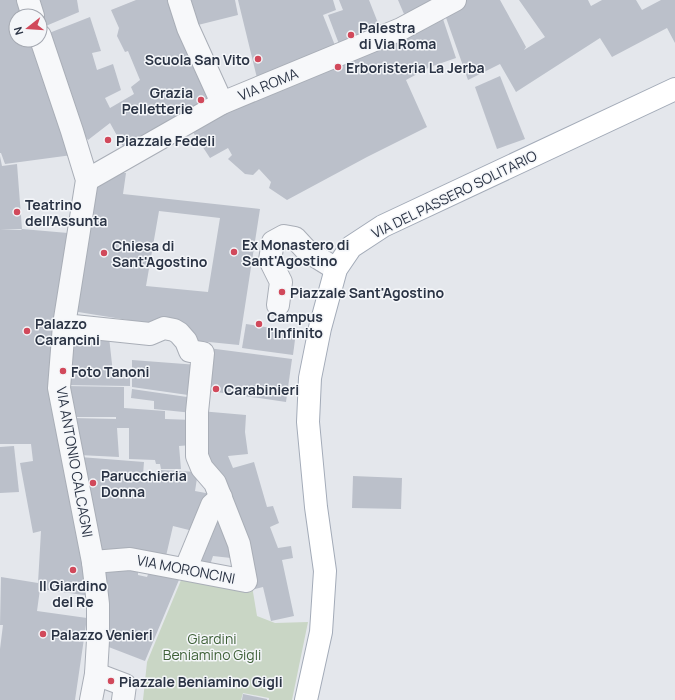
<svg xmlns="http://www.w3.org/2000/svg" width="675" height="700" viewBox="0 0 675 700" font-family="Manrope,sans-serif">
	<style>
		.green { fill: #c9d6c5 }
		.building { fill: #bbc0ca; fill-rule: evenodd }
		.lines { fill: none; stroke-linecap: round; stroke-linejoin: round }
		.minor-casing { stroke: #a9aeb7; stroke-width: 24 }
		.major-casing { stroke: #a3abb8; stroke-width: 24 }
		.minor { stroke: #f7f8fa; stroke-width: 22 }
		.major { stroke: #fff; stroke-width: 22 }
		.poi-dot { fill: #d1495b; stroke: #f4f6f9; stroke-width: 1.5 }
		.labels { text-anchor: middle; dominant-baseline: central; stroke-width: 3; stroke-linejoin: round; paint-order: stroke }
		.poi-label { font-size: 14px; font-weight: bold; fill: #2b3445; stroke: #f4f6f9; text-anchor: start }
		.street-label { font-size: 14px; fill: #2b3445; stroke: #f4f6f9 }
		.park-label { font-size: 14px; fill: #3f6138; stroke: #f4f6f9 }
	</style>
	<rect width="100%" height="100%" fill="#e4e7ec"/>
	<polygon class="green" points="184,573 252,586 257,616 275,623 308,622 292,700 269,700 269,698 243,693 241,700 143,700 147,662"/>
	<g class="building">
		<polygon points="0,0 20,0 26,16 16,16 16,40 34,40 72,155 5,164 1,153 0,153"/>
		<polygon points="32,0 77,0 79,12 41,28"/>
		<polygon points="136,0 172,0 217,101 125,150 110,123 88,140 74,121 44,35 90,17 101,51 92,53 97,70 113,64 121,90 105,98 110,108 134,94 131,87 140,80 128,51 125,52 117,36 119,28 111,10"/>
		<polygon points="183,0 235,0 238,15 190,27"/>
		<polygon points="238,0 333,0 336,10 323,15 336,48 257,78"/>
		<polygon points="339,0 369,0 380,28 339,44 328,15 343,10"/>
		<polygon points="398,0 435,0 404,14"/>
		<polygon points="465,0 500,0 526,47 524,50 545,37 519,0 588,0 591,6 602,0 636,0 642,10 661,0 675,0 675,43 667,28 612,57 600,38 516,92 500,64 468,80 444,12"/>
		<polygon points="441,13 456,58 430,67 406,80 427,127 367,157 287,200 269,188 271,182 259,169 253,175 245,174 228,159 232,155 228,148 210,158 189,126"/>
		<polygon points="500,76 525,139 497,149 475,87"/>
		<polygon points="0,156 2,166 17,164 22,229 0,229"/>
		<path d="M109 172 126 173 123 194 260 209 239 345 189 340 190 330 72 311 95 180 108 181ZM159 211 220 218 208 292 146 286Z"/>
		<polygon points="0,229 21,230 22,229 68,233 57,312 91,596 40,589 37,611 87,618 75,700 0,700 0,649 3,625 0,625 1,577 38,583 41,531 33,533 20,463 33,461 31,444 0,444"/>
		<polygon points="246,324 296,332 293,355 242,348"/>
		<polygon points="76,334 109,337 113,373 130,375 130,386 62,385 65,340 75,341"/>
		<polygon points="208,348 292,359 286,402 203,390"/>
		<polygon points="132,360 198,365 195,396 132,387"/>
		<polygon points="66,386 124,387 124,408 165,411 165,419 193,420 192,445 179,446 181,469 161,469 160,464 156,464 155,460 129,459 129,428 117,428 119,457 79,455 71,418 116,419 116,417 71,417"/>
		<polygon points="132,389 194,398 193,413 154,409 154,401 131,398"/>
		<polygon points="200,411 246,415 245,432 248,454 228,456 233,468 254,462 267,507 273,506 279,523 270,527 278,548 291,546 293,558 282,560 294,616 271,621 263,587 255,589 247,555 207,469"/>
		<polygon points="14,446 19,492 0,493 0,447"/>
		<polygon points="80,457 144,462 143,475 159,476 160,470 198,472 195,491 211,494 197,532 173,526 166,556 97,554"/>
		<polygon points="353,476 402,478 401,509 352,508"/>
		<polygon points="210,518 227,519 240,559 213,556 209,568 191,563"/>
		<polygon points="99,565 138,569 138,575 147,577 151,567 181,575 145,661 106,646"/>
		<polygon points="243,694 267,699 267,700 242,700"/>
	</g>
	<g class="lines">
		<g class="minor-casing">
			<g id="minor">
				<polyline points="28,0 33,16"/>
				<polyline points="179,0 188,28 222,103"/>
				<polyline points="40,36 72,131 87,180 64,325 59,388 93,562 98,604 98,640 96,674 91,700"/>
				<polyline points="87,180 222,103 401,29 455,0"/>
				<polyline points="278,305 281,282 270,260 273,242 284,236 295,238 307,251 336,269"/>
				<polyline points="64,325 150,334 164,328 174,330 179,333 186,341 190,351 203,353 197,412 197,456 202,468 215,483 239,544 246,581 130,559 93,562"/>
				<polyline points="186,568 212,505 221,497"/>
				<polyline points="96,674 125,685 123,700"/>
			</g>
		</g>
		<g class="major-casing">
			<polyline id="major" points="306,700 321,632 325,571 316,507 308,422 310,378 320,328 336,269 351,247 383,226 675,89"/>
		</g>
		<use href="#minor" class="minor"/>
		<use href="#major" class="major"/>
	</g>
	<g class="poi-dot">
		<circle cx="351" cy="35" r="4"/>
		<circle cx="258" cy="59" r="4"/>
		<circle cx="338" cy="67" r="4"/>
		<circle cx="201" cy="100" r="4"/>
		<circle cx="108" cy="140" r="4"/>
		<circle cx="17" cy="212" r="4"/>
		<circle cx="234" cy="252" r="4"/>
		<circle cx="104" cy="253" r="4"/>
		<circle cx="282" cy="292" r="4"/>
		<circle cx="259" cy="324" r="4"/>
		<circle cx="27" cy="331" r="4"/>
		<circle cx="63" cy="371" r="4"/>
		<circle cx="216" cy="389" r="4"/>
		<circle cx="93" cy="483" r="4"/>
		<circle cx="73" cy="570" r="4"/>
		<circle cx="43" cy="634" r="4"/>
		<circle cx="111" cy="681" r="4"/>
	</g>
	<g class="labels">
		<g class="poi-label">
			<text x="359" y="27">Palestra<tspan x="359" dy="16">di Via Roma</tspan></text>
			<text x="250" y="59" text-anchor="end">Scuola San Vito</text>
			<text x="346" y="67">Erboristeria La Jerba</text>
			<text x="193" y="92" text-anchor="end">Grazia<tspan x="193" dy="16">Pelletterie</tspan></text>
			<text x="116" y="140">Piazzale Fedeli</text>
			<text x="25" y="204">Teatrino<tspan x="25" dy="16">dell'Assunta</tspan></text>
			<text x="242" y="244">Ex Monastero di<tspan x="242" dy="16">Sant'Agostino</tspan></text>
			<text x="112" y="245">Chiesa di<tspan x="112" dy="16">Sant'Agostino</tspan></text>
			<text x="290" y="292">Piazzale Sant'Agostino</text>
			<text x="267" y="316">Campus<tspan x="267" dy="16">l'Infinito</tspan></text>
			<text x="35" y="323">Palazzo<tspan x="35" dy="16">Carancini</tspan></text>
			<text x="71" y="371">Foto Tanoni</text>
			<text x="224" y="389">Carabinieri</text>
			<text x="101" y="475">Parucchieria<tspan x="101" dy="16">Donna</tspan></text>
			<text x="73" y="585" text-anchor="middle">Il Giardino<tspan x="73" dy="16">del Re</tspan></text>
			<text x="51" y="634">Palazzo Venieri</text>
			<text x="119" y="681">Piazzale Beniamino Gigli</text>
		</g>
		<g class="street-label">
			<text transform="translate(268 84) rotate(-22)">VIA ROMA</text>
			<text transform="translate(454 194) rotate(-26)">VIA DEL PASSERO SOLITARIO</text>
			<text transform="translate(75 462) rotate(80)">VIA ANTONIO CALCAGNI</text>
			<text transform="translate(186 569) rotate(11)">VIA MORONCINI</text>
		</g>
		<g class="park-label">
			<text x="212" y="638">Giardini<tspan x="212" dy="16">Beniamino Gigli</tspan></text>
		</g>
	</g>
	<g transform="translate(28 28) rotate(253)"><circle r="19" fill="#f4f6f9" stroke="#a4a8b1"/>
	<path d="M0-3L7 15L0 10L-7 15Z" fill="#d1495b"/>
	<text y="-6" font-size="11" font-weight="bold" text-anchor="middle" fill="#2b3445">N</text>
	</g>
</svg>
